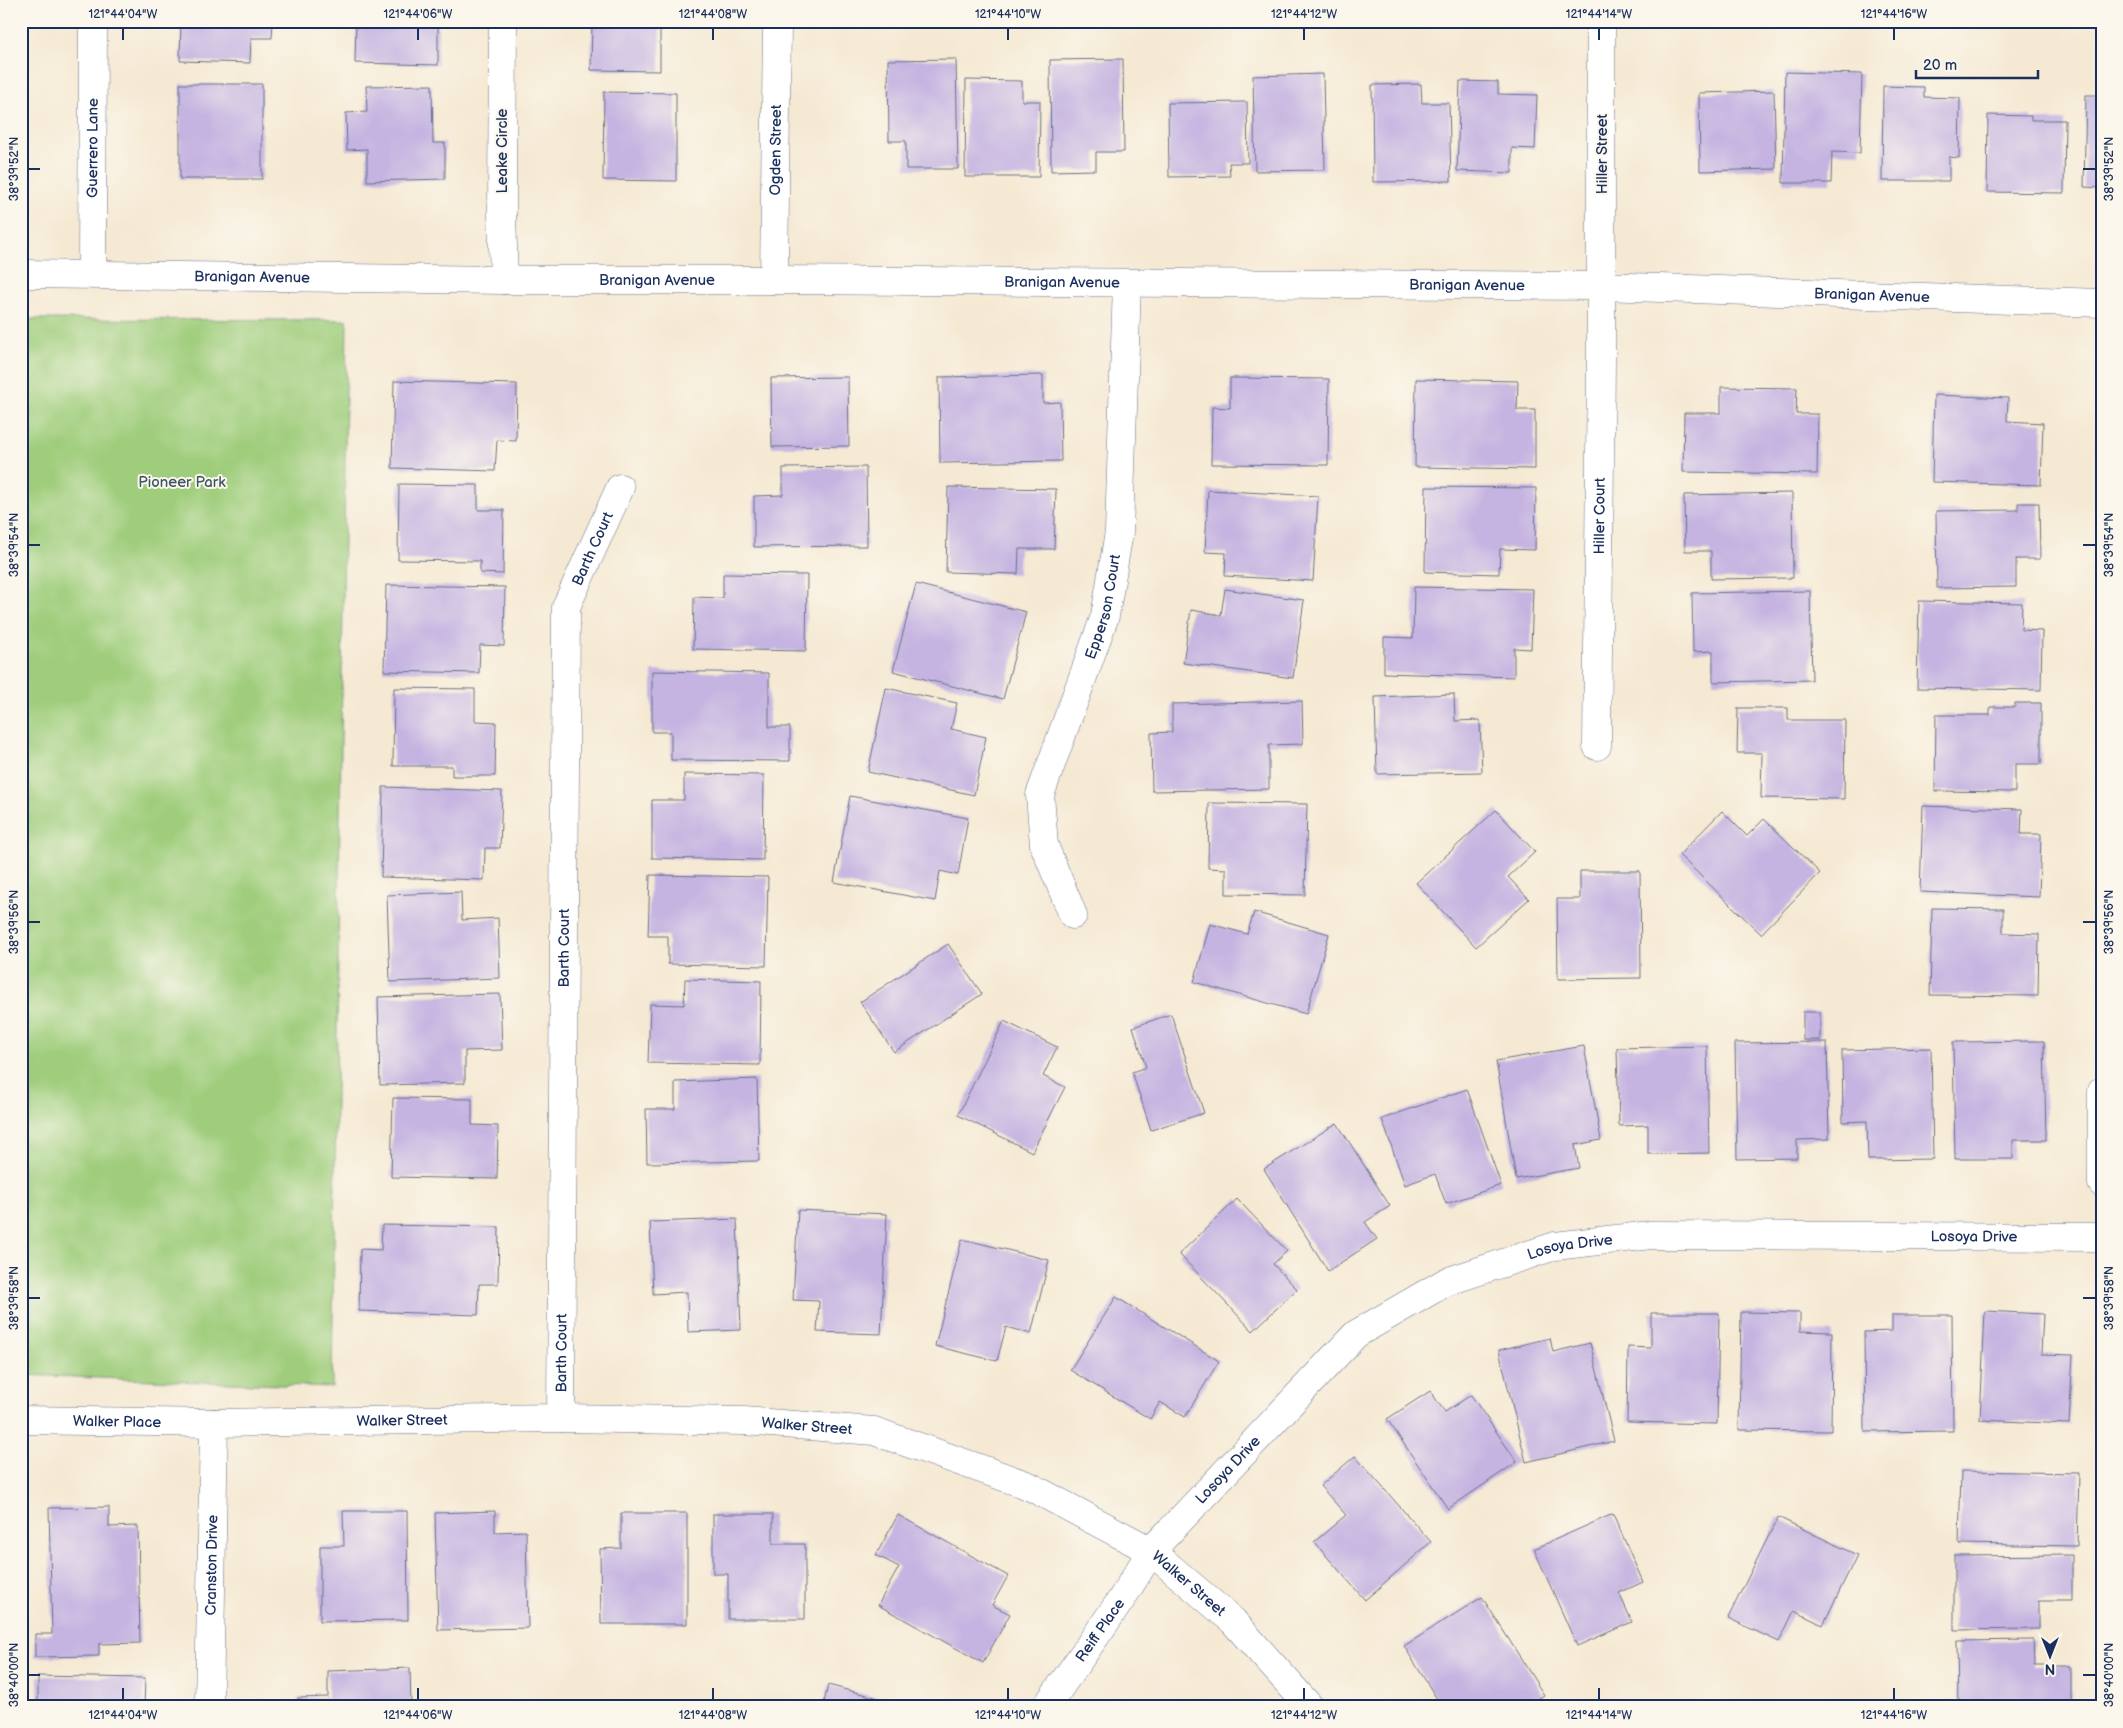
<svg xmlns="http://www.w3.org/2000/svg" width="2123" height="1728" viewBox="0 0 2123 1728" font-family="'Balsamiq Sans',sans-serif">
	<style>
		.green { fill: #9fcd7b; stroke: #5d7e6c }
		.building { fill: #c5b4e1 }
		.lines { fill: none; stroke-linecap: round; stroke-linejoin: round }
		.street-casing { stroke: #677087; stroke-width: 29 }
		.secondary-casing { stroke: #677087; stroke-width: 29 }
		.street { stroke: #fff; stroke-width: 28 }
		.secondary { stroke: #fff; stroke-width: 28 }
		.ticks { fill: none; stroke: #1b2f5e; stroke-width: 2 }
		.labels { text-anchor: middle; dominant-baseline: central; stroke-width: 4; stroke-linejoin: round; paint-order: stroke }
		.street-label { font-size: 15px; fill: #1b2f5e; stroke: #fbf7ec }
		.park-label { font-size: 15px; fill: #3c5665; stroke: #fbf7ec }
		.neatline { fill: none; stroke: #1b2f5e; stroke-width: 2 }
		.ticks-label { font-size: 12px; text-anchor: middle; fill: #1b2f5e }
	</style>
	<rect width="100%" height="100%" fill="#fbf7ec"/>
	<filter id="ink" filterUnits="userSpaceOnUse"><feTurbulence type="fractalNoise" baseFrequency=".02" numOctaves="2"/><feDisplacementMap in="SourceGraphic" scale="10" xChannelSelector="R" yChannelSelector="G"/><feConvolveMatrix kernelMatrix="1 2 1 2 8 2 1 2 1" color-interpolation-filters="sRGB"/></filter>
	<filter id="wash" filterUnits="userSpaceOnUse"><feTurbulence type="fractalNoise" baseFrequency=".0096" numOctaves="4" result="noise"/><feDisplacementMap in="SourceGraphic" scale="20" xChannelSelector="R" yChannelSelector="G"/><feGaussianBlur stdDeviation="1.12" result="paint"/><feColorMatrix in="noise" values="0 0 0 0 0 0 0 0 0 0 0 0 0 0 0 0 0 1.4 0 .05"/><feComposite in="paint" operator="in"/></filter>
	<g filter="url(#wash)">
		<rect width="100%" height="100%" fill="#f5e9d3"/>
		<polygon class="green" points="21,319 347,320 332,1387 21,1375"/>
		<g id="blocks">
			<g class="building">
				<polygon points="181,21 273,21 272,38 251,38 250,63 180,61"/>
				<polygon points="356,21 438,21 438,65 355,63"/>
				<polygon points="592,21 660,21 660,71 591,70"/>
				<polygon points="956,59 958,169 906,169 906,141 889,141 888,60"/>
				<polygon points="1123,59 1124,152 1096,152 1096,170 1051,171 1050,60"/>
				<polygon points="1785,72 1862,74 1860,153 1832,152 1831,183 1783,183"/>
				<polygon points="1323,74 1325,170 1255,171 1253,76"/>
				<polygon points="966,80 1022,81 1022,101 1040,101 1039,177 965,177"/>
				<polygon points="1460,81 1498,82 1498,94 1537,95 1535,149 1512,148 1512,173 1457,171"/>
				<rect x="180" y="84" width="82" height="95"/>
				<polygon points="1421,84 1422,103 1449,103 1451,181 1373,182 1372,85"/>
				<polygon points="432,85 433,143 445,143 445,179 367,181 367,149 347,150 346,113 367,112 366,86"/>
				<polygon points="1883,86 1924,87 1924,97 1960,98 1959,158 1949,157 1949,181 1882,181"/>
				<polygon points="1774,91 1776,169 1700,171 1699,93"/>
				<polygon points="604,92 676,93 676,181 603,180"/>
				<polygon points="2086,95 2102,95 2102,188 2084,187"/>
				<polygon points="1247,102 1248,163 1229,163 1230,176 1169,177 1168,103"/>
				<polygon points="1988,115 2031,116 2031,120 2065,120 2064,193 1987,192"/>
				<polygon points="1043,375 1043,403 1060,402 1061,461 940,463 939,377"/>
				<polygon points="848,377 849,446 772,447 771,378"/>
				<polygon points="1230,378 1329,379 1328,465 1211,464 1212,407 1230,408"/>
				<polygon points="1416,379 1518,381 1517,410 1535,410 1535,469 1415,467"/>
				<polygon points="394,381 517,384 516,441 497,440 495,471 392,468"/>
				<polygon points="1721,387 1797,388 1796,414 1818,414 1817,474 1683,472 1684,413 1721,413"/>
				<polygon points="1934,395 2008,398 2007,421 2043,423 2041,485 1932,482"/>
				<polygon points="866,467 867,546 754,547 754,496 783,495 783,468"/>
				<polygon points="399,484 478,485 478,510 504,510 503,574 480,573 480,561 398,560"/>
				<polygon points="948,487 1056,489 1054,549 1019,549 1018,574 946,572"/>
				<polygon points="1426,487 1536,488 1535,550 1500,549 1499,574 1425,572"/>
				<polygon points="1208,490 1318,496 1313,581 1225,576 1226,553 1205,552"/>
				<polygon points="1792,493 1793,578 1711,579 1711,551 1685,551 1684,495"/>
				<polygon points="2018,503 2039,503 2040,559 2016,559 2016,587 1937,588 1936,511 2018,510"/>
				<polygon points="723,574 807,575 806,651 693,649 694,597 723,598"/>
				<polygon points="916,584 1026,612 1003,699 893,671"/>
				<polygon points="386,585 505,587 504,646 480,645 479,673 384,671"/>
				<polygon points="1414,587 1533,589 1531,649 1514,648 1514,677 1384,673 1384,637 1413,638"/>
				<polygon points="1225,589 1304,600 1293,678 1183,663 1191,610 1221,615"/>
				<polygon points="1810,591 1812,680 1713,682 1713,651 1693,652 1692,593"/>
				<polygon points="1919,601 2022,603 2021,630 2042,631 2041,690 1917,688"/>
				<polygon points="652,671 769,673 769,727 790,727 790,761 671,760 671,732 652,732"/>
				<polygon points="394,688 475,689 475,721 496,722 495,776 452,776 452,766 393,766"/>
				<polygon points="886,688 957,703 951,729 986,737 974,795 868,772"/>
				<polygon points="1454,694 1455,721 1480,720 1482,772 1377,774 1375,697"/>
				<polygon points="1302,701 1303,744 1269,745 1269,789 1152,791 1151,733 1172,732 1172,704"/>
				<polygon points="2015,703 2041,703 2041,764 2015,764 2015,792 1935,791 1936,715 1990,715 1990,707 2015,707"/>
				<polygon points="1738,708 1788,708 1788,720 1845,720 1844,799 1761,798 1762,753 1737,753"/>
				<polygon points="684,774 764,775 763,860 652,858 652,800 684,800"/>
				<polygon points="383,787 502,791 500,848 485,848 484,880 381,877"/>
				<polygon points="850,796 968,818 958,875 940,871 935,901 834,882"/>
				<polygon points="1209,803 1307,804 1305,895 1226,894 1226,869 1208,868"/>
				<polygon points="1923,806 2022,809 2021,834 2041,834 2039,897 1920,892"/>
				<polygon points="1496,810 1535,852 1508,877 1529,899 1476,947 1416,883"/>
				<polygon points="1722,811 1747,836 1764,819 1820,873 1761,934 1679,855"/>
				<polygon points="1580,871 1640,871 1641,978 1558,979 1557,899 1580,899"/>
				<polygon points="650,875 768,877 766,966 668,964 668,936 648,936"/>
				<polygon points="461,892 462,920 498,918 500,978 390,982 387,895"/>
				<polygon points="1932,908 2003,909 2003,933 2039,934 2038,996 1930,995"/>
				<polygon points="1254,912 1329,934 1306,1014 1194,982 1210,924 1247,934"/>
				<polygon points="948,944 982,994 894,1052 860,1002"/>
				<polygon points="685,979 761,981 760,1065 648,1063 650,1004 684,1005"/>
				<polygon points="500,994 502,1050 465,1051 465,1083 380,1085 378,997"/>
				<rect x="1803" y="1012" width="17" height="28"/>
				<polygon points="1171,1014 1204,1113 1151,1130 1132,1072 1146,1067 1133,1027"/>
				<polygon points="1004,1021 1057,1047 1043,1076 1065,1087 1032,1152 958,1115"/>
				<polygon points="2044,1041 2046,1140 2013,1140 2013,1159 1955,1159 1953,1042"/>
				<polygon points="1827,1042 1829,1139 1797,1140 1797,1158 1737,1159 1735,1043"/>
				<polygon points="1584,1046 1601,1140 1575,1145 1579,1168 1516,1179 1496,1061"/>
				<polygon points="1707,1046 1709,1153 1648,1154 1648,1125 1619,1126 1617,1048"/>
				<polygon points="1931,1048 1933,1159 1868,1160 1867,1121 1843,1122 1842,1050"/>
				<polygon points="757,1079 759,1161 647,1163 646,1109 675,1109 675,1082"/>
				<polygon points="1467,1089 1501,1185 1446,1204 1435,1174 1405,1185 1382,1119"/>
				<polygon points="393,1098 472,1099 472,1125 498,1126 497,1179 391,1177"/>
				<polygon points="1337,1123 1390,1206 1365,1222 1377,1239 1328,1271 1264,1169"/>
				<polygon points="1237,1199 1287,1251 1273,1264 1297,1289 1253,1331 1179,1254"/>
				<polygon points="798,1210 887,1214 881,1334 817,1332 819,1301 793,1300"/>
				<polygon points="737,1219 741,1330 688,1332 687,1292 653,1294 650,1222"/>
				<polygon points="382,1225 499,1227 498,1284 479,1284 478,1315 359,1311 360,1249 381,1250"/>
				<polygon points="962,1239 1049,1260 1031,1334 1006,1327 997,1361 935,1346"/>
				<polygon points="1116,1297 1219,1361 1185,1417 1160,1402 1150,1419 1070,1370"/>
				<polygon points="1985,1311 2043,1314 2041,1354 2073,1355 2069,1424 1980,1420"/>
				<polygon points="1741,1312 1800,1313 1800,1331 1832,1332 1831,1431 1739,1430"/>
				<polygon points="1651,1313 1719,1313 1717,1424 1627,1422 1628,1347 1651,1348"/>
				<polygon points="1892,1315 1952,1315 1953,1431 1865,1432 1864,1332 1892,1331"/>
				<polygon points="1550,1338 1553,1352 1590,1343 1614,1441 1526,1462 1499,1350"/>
				<polygon points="1430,1391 1445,1412 1471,1395 1517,1462 1448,1509 1387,1419"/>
				<polygon points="1355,1456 1431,1542 1365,1600 1314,1542 1346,1515 1320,1486"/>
				<polygon points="1961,1471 2079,1473 2077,1546 1959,1544"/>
				<polygon points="109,1507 109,1527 138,1526 140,1643 99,1644 99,1656 35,1657 35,1634 52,1634 49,1508"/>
				<polygon points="343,1511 407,1511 408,1620 320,1621 320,1546 344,1546"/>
				<polygon points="495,1511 495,1532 526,1531 528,1628 438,1630 435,1513"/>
				<polygon points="621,1513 687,1513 687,1624 601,1624 600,1549 621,1548"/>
				<polygon points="713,1514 773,1514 773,1544 805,1544 805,1619 728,1619 728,1574 713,1574"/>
				<polygon points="1613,1514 1643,1582 1619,1593 1632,1622 1577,1646 1534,1549"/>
				<polygon points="898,1515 1008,1576 992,1605 1010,1614 983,1663 878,1605 899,1567 876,1555"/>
				<polygon points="1778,1517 1857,1555 1823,1625 1794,1611 1779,1642 1728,1618"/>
				<polygon points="2072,1555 2072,1601 2039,1601 2039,1629 1954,1630 1954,1556"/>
				<polygon points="1482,1597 1544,1695 1526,1707 1442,1707 1404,1646"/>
				<polygon points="2033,1640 2034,1666 2071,1666 2071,1707 1958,1707 1957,1641"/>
				<polygon points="410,1668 411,1707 298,1707 298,1698 328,1697 328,1671"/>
				<polygon points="38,1676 145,1678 144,1707 38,1707"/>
				<polygon points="828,1685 909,1706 909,1707 823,1707"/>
			</g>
		</g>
	</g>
	<g filter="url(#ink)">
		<use href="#blocks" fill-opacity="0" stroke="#677087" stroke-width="1"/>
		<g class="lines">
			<g class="street-casing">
				<g id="street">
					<polyline points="503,21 502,213 504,280"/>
					<path id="s1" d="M92 274 93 21"/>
					<path id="s2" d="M774 280 777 21"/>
					<path id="s3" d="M1597 746 1601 362V21"/>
					<path id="s4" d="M1073 915 1044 845 1040 795 1105 616 1119 532 1127 283"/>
					<polyline points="2102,1091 2102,1183"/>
					<path id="s5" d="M561 1418 566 607 620 488"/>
					<path id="s6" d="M21 1420 214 1423 561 1418 744 1421 874 1431 1029 1486 1151 1551 1233 1621 1310 1707"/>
					<path id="s7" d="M209 1707 214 1423"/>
					<path id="s8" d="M1046 1707 1121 1600 1151 1551 1356 1334 1446 1282 1555 1246 1651 1235 2102 1237"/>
				</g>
			</g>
			<g class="secondary-casing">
				<g id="secondary">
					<path id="s9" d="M21 274 504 280H774L1601 286 2102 303"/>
				</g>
			</g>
			<use href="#street" class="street"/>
			<use href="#secondary" class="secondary"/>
		</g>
	</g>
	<path class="ticks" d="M123 28V40M418 28V40M713 28V40M1008 28V40M1304 28V40M1599 28V40M1894 28V40M28 169H40M2083 169H2096M28 545H40M2083 545H2096M28 922H40M2083 922H2096M28 1298H40M2083 1298H2096M28 1675H40M2083 1675H2096M123 1688V1700M418 1688V1700M713 1688V1700M1008 1688V1700M1304 1688V1700M1599 1688V1700M1894 1688V1700"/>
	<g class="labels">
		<g class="street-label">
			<text stroke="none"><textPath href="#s1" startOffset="126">Guerrero Lane</textPath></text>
			<text stroke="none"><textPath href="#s2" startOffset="130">Ogden Street</textPath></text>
			<text transform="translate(502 151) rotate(-90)">Leake Circle</text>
			<text transform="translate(1602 154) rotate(-90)">Hiller Street</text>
			<text stroke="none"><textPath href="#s9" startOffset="231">Branigan Avenue</textPath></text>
			<text stroke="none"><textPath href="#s9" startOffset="636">Branigan Avenue</textPath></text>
			<text stroke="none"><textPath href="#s9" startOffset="1041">Branigan Avenue</textPath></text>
			<text stroke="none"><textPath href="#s9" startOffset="1446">Branigan Avenue</textPath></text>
			<text stroke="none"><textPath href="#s9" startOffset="1851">Branigan Avenue</textPath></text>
			<text stroke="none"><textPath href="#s3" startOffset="230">Hiller Court</textPath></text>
			<text stroke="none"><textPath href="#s5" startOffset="875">Barth Court</textPath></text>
			<text stroke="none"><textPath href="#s4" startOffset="325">Epperson Court</textPath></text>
			<text stroke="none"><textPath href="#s5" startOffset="470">Barth Court</textPath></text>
			<text stroke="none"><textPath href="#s8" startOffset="1125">Losoya Drive</textPath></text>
			<text stroke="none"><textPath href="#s8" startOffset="720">Losoya Drive</textPath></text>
			<text stroke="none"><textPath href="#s5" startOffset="65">Barth Court</textPath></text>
			<text stroke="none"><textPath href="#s6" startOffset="381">Walker Street</textPath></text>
			<text stroke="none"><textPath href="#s6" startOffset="96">Walker Place</textPath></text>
			<text stroke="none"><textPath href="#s6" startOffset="786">Walker Street</textPath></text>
			<text stroke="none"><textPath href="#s8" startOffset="300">Losoya Drive</textPath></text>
			<text stroke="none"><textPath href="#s7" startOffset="142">Cranston Drive</textPath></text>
			<text stroke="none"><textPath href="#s6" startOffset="1206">Walker Street</textPath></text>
			<text stroke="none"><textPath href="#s8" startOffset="94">Reiff Place</textPath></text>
		</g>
		<g class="park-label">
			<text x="182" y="482">Pioneer Park</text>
		</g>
	</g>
	<rect width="2123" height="1728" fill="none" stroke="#fbf7ec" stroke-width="55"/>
	<g transform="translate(2050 1656) rotate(180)" stroke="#fbf7ec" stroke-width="4" paint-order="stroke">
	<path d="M0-4L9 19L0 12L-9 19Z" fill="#1b2f5e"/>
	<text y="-8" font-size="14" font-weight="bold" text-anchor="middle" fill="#1b2f5e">N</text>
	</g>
	<path d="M1916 70v8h122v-8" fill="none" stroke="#1b2f5e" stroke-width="2.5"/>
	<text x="1923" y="70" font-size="15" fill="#1b2f5e" stroke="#fbf7ec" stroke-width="4" paint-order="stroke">20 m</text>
	<rect x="28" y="28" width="2068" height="1672" class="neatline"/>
	<g class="ticks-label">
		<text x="123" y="18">121°44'04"W</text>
		<text x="418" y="18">121°44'06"W</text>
		<text x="713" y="18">121°44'08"W</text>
		<text x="1008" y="18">121°44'10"W</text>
		<text x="1304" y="18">121°44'12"W</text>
		<text x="1599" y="18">121°44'14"W</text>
		<text x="1894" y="18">121°44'16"W</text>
		<text transform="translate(2109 169) rotate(-90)" y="4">38°39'52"N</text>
		<text transform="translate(14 169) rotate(-90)" y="4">38°39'52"N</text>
		<text transform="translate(2109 545) rotate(-90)" y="4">38°39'54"N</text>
		<text transform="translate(14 545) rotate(-90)" y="4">38°39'54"N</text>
		<text transform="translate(2109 922) rotate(-90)" y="4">38°39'56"N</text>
		<text transform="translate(14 922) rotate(-90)" y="4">38°39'56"N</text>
		<text transform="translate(2109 1298) rotate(-90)" y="4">38°39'58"N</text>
		<text transform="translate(14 1298) rotate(-90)" y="4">38°39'58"N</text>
		<text transform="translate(2109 1675) rotate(-90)" y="4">38°40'00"N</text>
		<text transform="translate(14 1675) rotate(-90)" y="4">38°40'00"N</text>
		<text x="123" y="1719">121°44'04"W</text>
		<text x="418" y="1719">121°44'06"W</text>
		<text x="713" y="1719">121°44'08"W</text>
		<text x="1008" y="1719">121°44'10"W</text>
		<text x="1304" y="1719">121°44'12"W</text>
		<text x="1599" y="1719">121°44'14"W</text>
		<text x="1894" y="1719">121°44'16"W</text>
	</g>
</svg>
